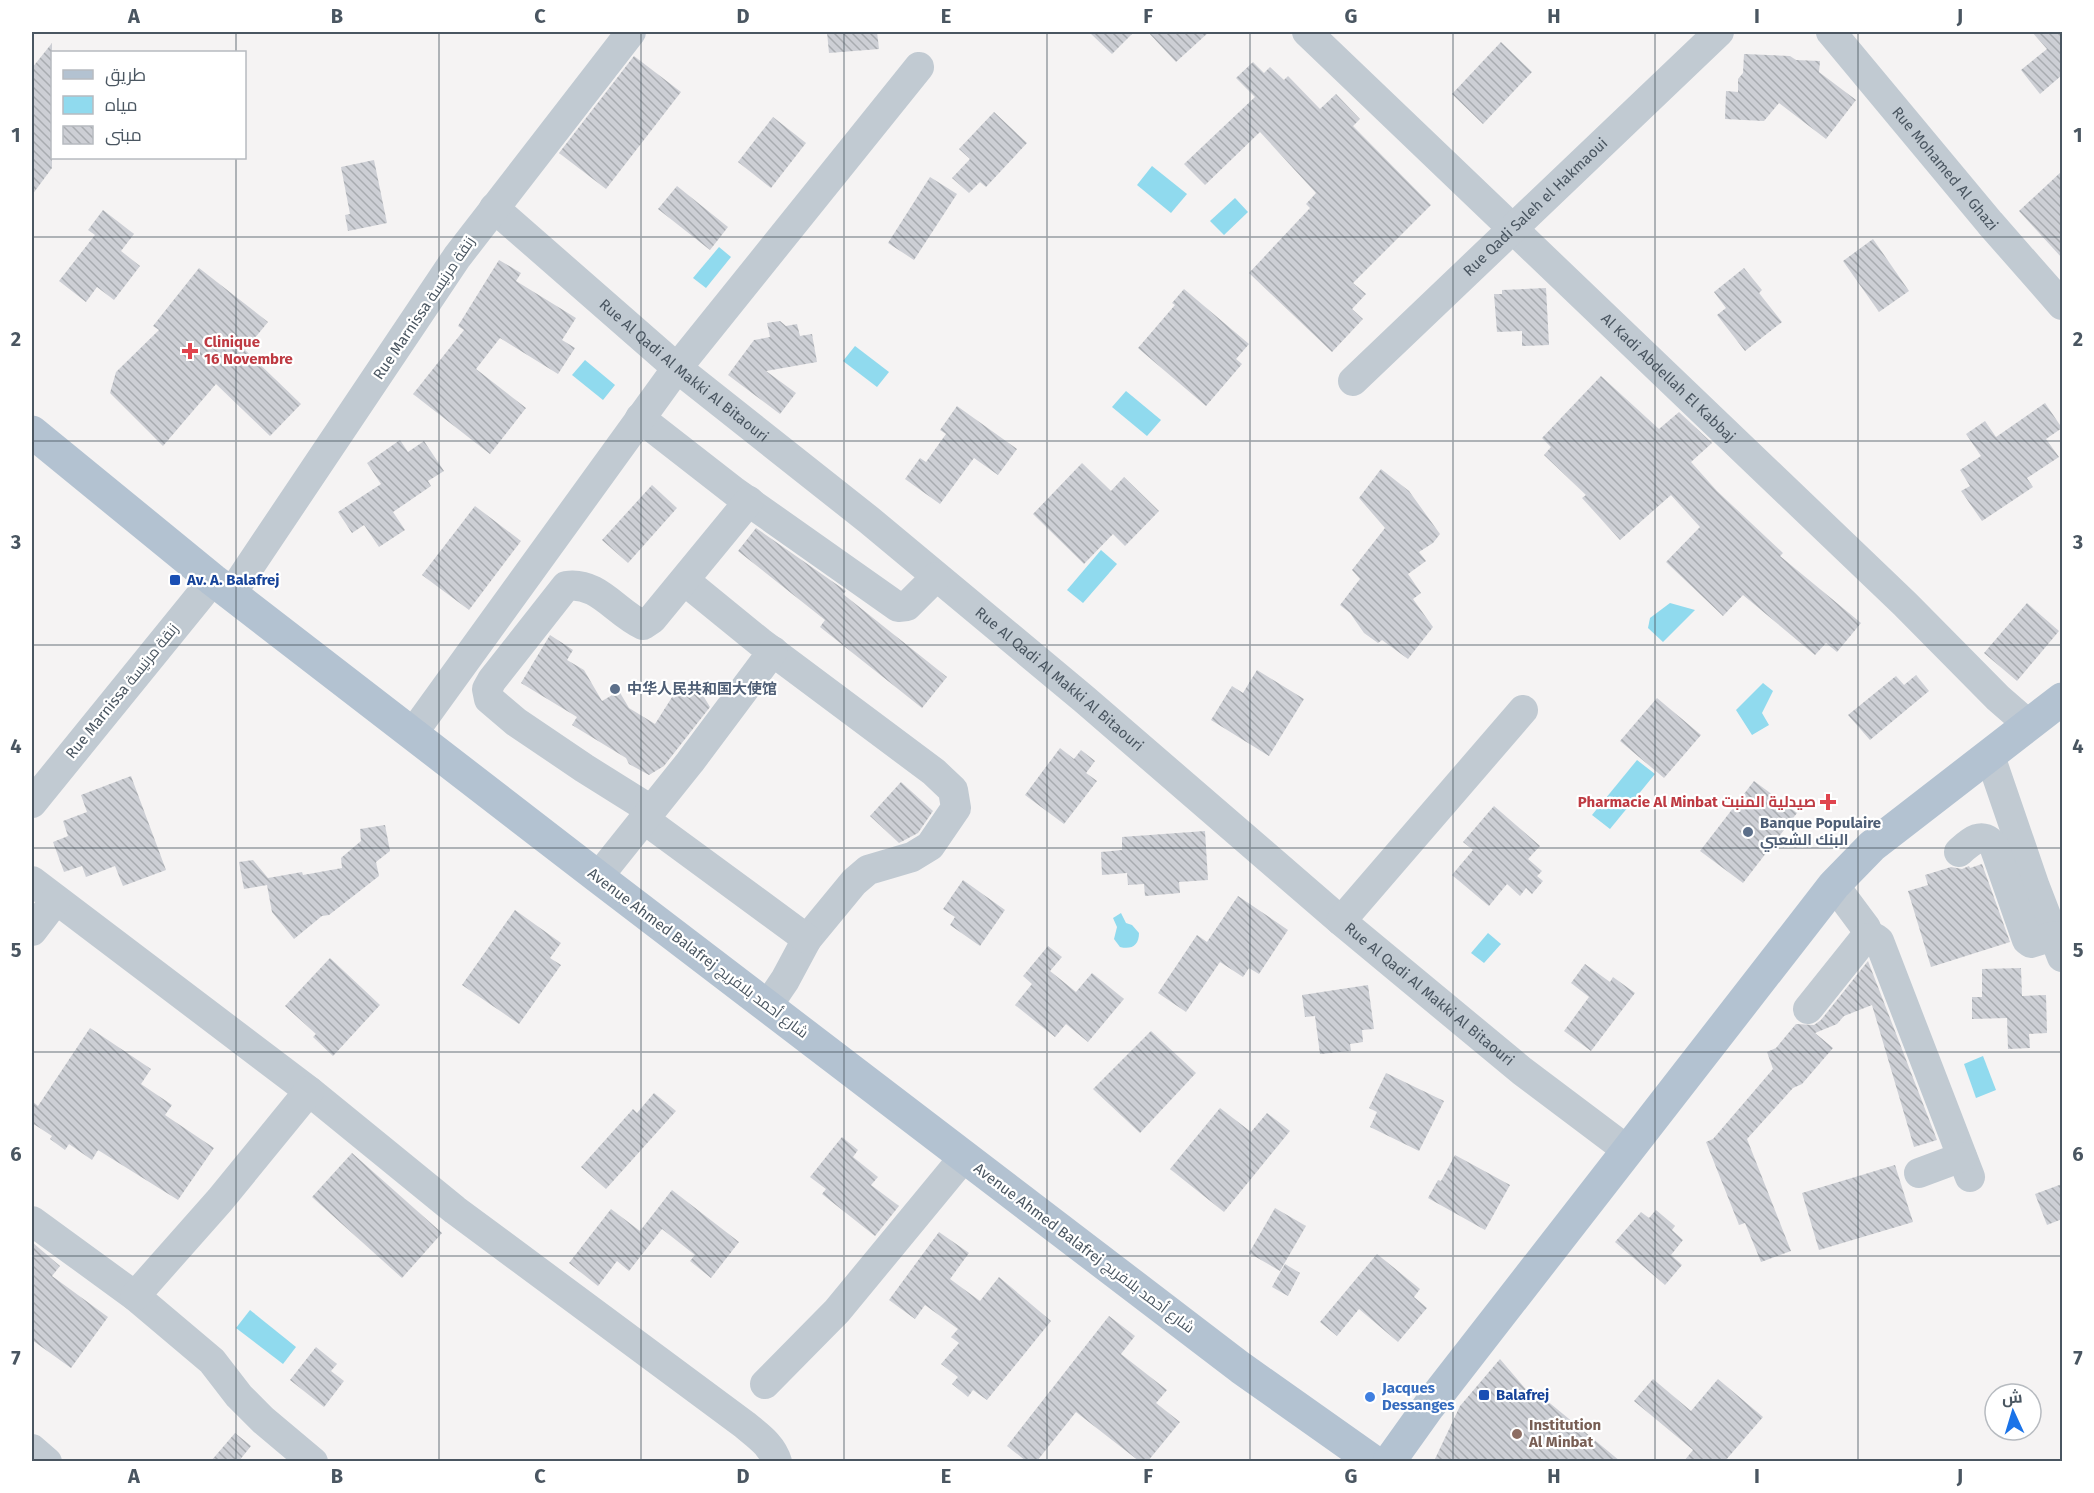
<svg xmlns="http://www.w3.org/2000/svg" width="2094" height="1493" viewBox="0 0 2094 1493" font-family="'Fira Sans',Cairo,'Noto Sans SC',sans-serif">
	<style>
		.water { fill: #90daee }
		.building { fill: url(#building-back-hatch) }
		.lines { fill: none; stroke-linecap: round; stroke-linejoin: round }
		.minor { stroke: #c1cad2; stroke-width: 30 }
		.major { stroke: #b3c2d1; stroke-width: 33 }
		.grid { fill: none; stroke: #4a5661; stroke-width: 1.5; stroke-opacity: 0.55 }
		.health-dot { fill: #e0444e; stroke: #fff; stroke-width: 2 }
		.transit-dot { fill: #1a4fb4; stroke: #fff; stroke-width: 2 }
		.service-dot { fill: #5c6f8a; stroke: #fff; stroke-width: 2 }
		.shop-dot { fill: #3f7fe0; stroke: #fff; stroke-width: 2 }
		.education-dot { fill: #8d6e63; stroke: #fff; stroke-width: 2 }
		.labels { text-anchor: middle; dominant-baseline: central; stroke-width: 4.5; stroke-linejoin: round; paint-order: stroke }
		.street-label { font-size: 15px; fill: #4a5661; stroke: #fff }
		.health-label { font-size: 15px; font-weight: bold; fill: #be3a42; stroke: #fff; text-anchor: start }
		.transit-label { font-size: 15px; font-weight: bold; fill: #164399; stroke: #fff; text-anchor: start }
		.service-label { font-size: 15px; font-weight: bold; fill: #4e5e75; stroke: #fff; text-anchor: start }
		.shop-label { font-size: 15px; font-weight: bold; fill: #366cbe; stroke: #fff; text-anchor: start }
		.education-label { font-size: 15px; font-weight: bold; fill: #785e54; stroke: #fff; text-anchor: start }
		.neatline { fill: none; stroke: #4a5661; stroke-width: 2 }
		.grid-label { font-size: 20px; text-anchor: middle; font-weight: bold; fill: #4a5661 }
	</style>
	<defs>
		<pattern id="building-back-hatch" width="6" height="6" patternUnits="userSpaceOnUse" patternTransform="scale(1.5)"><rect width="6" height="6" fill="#cdcfd5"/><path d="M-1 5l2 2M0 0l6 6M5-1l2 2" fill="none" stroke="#a8abb0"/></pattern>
	</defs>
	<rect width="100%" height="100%" fill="#f5f3f3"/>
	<g class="water">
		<polygon points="1152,166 1187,194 1171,213 1137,185"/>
		<polygon points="1235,198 1248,212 1224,235 1210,221"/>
		<polygon points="719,247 731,257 706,288 693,278"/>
		<polygon points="855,346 889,372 877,387 843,361"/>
		<polygon points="585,360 615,385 603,400 572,375"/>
		<polygon points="1126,391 1161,420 1147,436 1112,407"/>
		<polygon points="1101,550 1117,564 1083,603 1067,590"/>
		<polygon points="1670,603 1695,610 1663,642 1648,628 1650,618"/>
		<polygon points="1763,683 1773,691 1762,713 1769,725 1752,735 1736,710"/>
		<polygon points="1637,760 1655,774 1610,829 1592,815"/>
		<path d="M1121 913 1126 923 1132 925 1139 933C1139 945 1132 950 1120 947L1114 939 1117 927 1113 918Z"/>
		<polygon points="1488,933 1501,944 1484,963 1471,953"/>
		<polygon points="1983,1056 1996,1090 1976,1098 1964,1064"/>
		<polygon points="250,1310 296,1347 283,1364 236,1328"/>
	</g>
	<g class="building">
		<polygon points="827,32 877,32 879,49 829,53"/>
		<polygon points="1089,32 1134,32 1112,54"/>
		<polygon points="1148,32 1209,32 1176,62"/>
		<polygon points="2032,32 2062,32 2062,75 2040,94 2021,70 2047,49"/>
		<polygon points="1501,42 1532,72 1483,124 1452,94"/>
		<polygon points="52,43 52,168 32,195 32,68"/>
		<polygon points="1744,54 1790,56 1796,60 1820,61 1819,72 1856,100 1826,139 1779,103 1764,121 1725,119 1726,91 1738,92 1738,79 1743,73"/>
		<polygon points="634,56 681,92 606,189 559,153"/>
		<polygon points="1253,62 1264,73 1270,67 1284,80 1288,76 1320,109 1336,94 1360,119 1353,126 1431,205 1353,283 1366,294 1352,309 1363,319 1332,352 1249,273 1310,208 1306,204 1316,193 1260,132 1205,185 1184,164 1255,97 1236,78"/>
		<polygon points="994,112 1027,143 986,187 980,182 969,193 952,178 970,159 959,149"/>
		<polygon points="773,117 806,143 771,188 738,162"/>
		<polygon points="374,160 387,223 348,231 345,215 350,214 341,167"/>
		<polygon points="2062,171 2062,258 2019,211"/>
		<polygon points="930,177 957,194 914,260 888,243"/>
		<polygon points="677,186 728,227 710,250 658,209"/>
		<polygon points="103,210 134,234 121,251 140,266 114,300 97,287 86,302 59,281 95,235 88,230"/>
		<polygon points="1873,239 1909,291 1879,312 1843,261"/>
		<polygon points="499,260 521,273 516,281 576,318 562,340 575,348 558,374 500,338 476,369 526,408 490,454 413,394 464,330 458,326"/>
		<polygon points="199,268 268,322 245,350 301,404 270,436 216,384 163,446 110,393 116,372 159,330 153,326"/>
		<polygon points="1744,268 1762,290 1759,293 1782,322 1745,351 1717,315 1726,308 1714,292"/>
		<polygon points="1546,288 1549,345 1522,346 1522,331 1497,332 1494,294 1502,294 1502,290"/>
		<polygon points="1184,289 1249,344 1236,359 1242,364 1206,406 1138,348 1175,305 1172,303"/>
		<polygon points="780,321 786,326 797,324 800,336 812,334 817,362 766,371 796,393 780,414 728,375 754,340 770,337 767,323"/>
		<polygon points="1601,376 1659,429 1679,412 1712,443 1691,462 1717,491 1783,553 1780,556 1861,623 1837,652 1826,643 1815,655 1743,595 1723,616 1666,562 1700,527 1671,495 1620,540 1582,498 1586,495 1544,455 1551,447 1542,438"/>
		<polygon points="2045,403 2062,428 2046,439 2059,457 2027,478 2033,487 1982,521 1961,491 1970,486 1960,470 1981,456 1966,434 1985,421 1996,437"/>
		<polygon points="957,406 1017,449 998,475 974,458 940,504 905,479 920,458 926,462 946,434 940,430"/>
		<polygon points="400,440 408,452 424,441 444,471 428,481 431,486 393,512 405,530 379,547 364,525 352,533 338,512 381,484 367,463"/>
		<polygon points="1082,463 1111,491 1124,477 1159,511 1125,546 1113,534 1084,564 1033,514"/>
		<polygon points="1381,469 1409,491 1440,534 1433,543 1419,552 1426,561 1408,574 1421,593 1413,599 1433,627 1408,659 1382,640 1378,643 1364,633 1350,613 1340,605 1360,579 1352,570 1385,528 1359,498"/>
		<polygon points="652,485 677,508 628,563 602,540"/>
		<polygon points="475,506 521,541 469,610 422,575"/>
		<polygon points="756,528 846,591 843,594 947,677 922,708 820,627 825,620 738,551"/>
		<polygon points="2027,603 2059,631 2017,681 1984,653"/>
		<polygon points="550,635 573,650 567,660 584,670 602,701 619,691 629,708 655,724 681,683 704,697 710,707 664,766 649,775 629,764 626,758 572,725 577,717 521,683"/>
		<polygon points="1257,670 1304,699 1269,756 1211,720 1232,686 1243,693"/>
		<polygon points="1916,675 1929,691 1870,740 1848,715 1896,676 1904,685"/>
		<polygon points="1657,698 1701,735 1664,778 1620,741"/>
		<polygon points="1060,748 1074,759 1081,750 1095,761 1086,773 1097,781 1064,824 1025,795"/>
		<polygon points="131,776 166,870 123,886 115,866 86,877 82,866 64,872 53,842 68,836 63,821 87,812 81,795"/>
		<polygon points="1754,781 1797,813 1743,883 1700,851"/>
		<polygon points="901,782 933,811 918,833 899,843 870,816"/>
		<polygon points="1494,806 1540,846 1528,859 1542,871 1537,876 1543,881 1532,894 1526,888 1520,896 1507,884 1489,906 1452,875 1473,850 1463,842"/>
		<polygon points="385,825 390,851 376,862 379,876 329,915 322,916 294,939 272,912 267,885 244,889 239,862 253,860 268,878 302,872 303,875 342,868 341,858 361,841 360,829"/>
		<polygon points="1205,831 1208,880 1179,882 1180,893 1145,896 1144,884 1128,885 1127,873 1102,875 1101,852 1122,850 1122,837"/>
		<polygon points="1982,864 2010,942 1931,967 1908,891 1928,885 1925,875 1951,867 1962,869 1969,866 1970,868"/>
		<polygon points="963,880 1005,910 980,946 950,925 955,917 943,909"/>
		<polygon points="1238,896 1288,930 1259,974 1249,968 1243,977 1220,962 1186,1012 1158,993 1197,935 1207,942"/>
		<polygon points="515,910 561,943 550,958 561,965 519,1024 462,985"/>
		<polygon points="1048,946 1062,957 1050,971 1076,992 1092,973 1124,999 1088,1042 1066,1024 1055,1037 1015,1005 1032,984 1023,976"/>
		<polygon points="330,958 380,1005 333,1056 313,1037 316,1034 285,1006"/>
		<polygon points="1868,961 1937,1140 1914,1147 1872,1005 1844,1016 1837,1024 1815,1033 1833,1048 1802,1084 1793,1088 1747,1139 1791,1251 1761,1262 1745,1223 1739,1225 1706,1142 1713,1139 1773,1069 1767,1052 1776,1048 1796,1024 1814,1025 1821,1020"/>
		<polygon points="1585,964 1610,982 1613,977 1635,993 1591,1051 1564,1031 1589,997 1571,983"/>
		<polygon points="2021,968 2022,996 2046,995 2047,1033 2029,1034 2030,1048 2008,1049 2007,1018 1972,1019 1972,997 1982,997 1982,969"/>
		<polygon points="1368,985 1374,1029 1362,1030 1363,1042 1350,1044 1351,1051 1320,1054 1315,1016 1305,1017 1302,995"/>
		<polygon points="90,1028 151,1069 141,1084 172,1105 165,1115 214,1148 178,1200 98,1150 92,1160 69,1144 65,1150 50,1139 52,1136 32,1123 32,1101 38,1106"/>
		<polygon points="1151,1031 1196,1073 1140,1133 1093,1089"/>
		<polygon points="1386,1073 1444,1101 1419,1151 1370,1127 1377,1112 1369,1108"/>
		<polygon points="654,1093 676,1111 606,1189 581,1167 633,1109 637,1113"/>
		<polygon points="1220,1108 1251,1132 1267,1113 1290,1131 1224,1212 1170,1169"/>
		<polygon points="842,1137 858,1150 853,1157 878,1177 871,1185 899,1206 875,1236 822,1194 826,1189 810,1177"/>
		<polygon points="352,1153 442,1233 402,1278 312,1197"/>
		<polygon points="1455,1155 1510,1185 1485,1230 1428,1198 1438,1180 1441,1181"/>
		<polygon points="1895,1165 1913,1222 1819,1250 1802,1193"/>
		<polygon points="2062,1184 2062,1219 2047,1225 2035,1194"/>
		<polygon points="672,1190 739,1242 711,1278 690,1261 695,1255 662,1229 629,1271 617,1261 598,1286 569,1263 611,1209 640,1231"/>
		<polygon points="1275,1208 1306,1226 1280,1271 1249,1253"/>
		<polygon points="1656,1210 1675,1226 1672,1230 1683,1240 1671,1255 1682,1265 1665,1285 1615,1242 1641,1212 1649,1218"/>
		<polygon points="939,1232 969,1253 950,1279 980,1301 999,1277 1051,1321 987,1400 973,1390 968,1397 952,1384 958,1377 941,1364 959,1343 951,1337 958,1329 925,1305 915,1319 889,1300"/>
		<polygon points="32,1242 60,1266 52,1276 108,1317 71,1368 32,1340"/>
		<polygon points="1377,1254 1420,1289 1414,1297 1427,1308 1398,1342 1359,1309 1337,1336 1320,1322"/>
		<polygon points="1285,1264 1300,1273 1288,1296 1272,1287"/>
		<polygon points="1109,1316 1135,1336 1121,1354 1167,1390 1156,1403 1180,1422 1148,1461 1139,1461 1076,1412 1037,1461 1026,1461 1007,1446"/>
		<polygon points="316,1347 337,1364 331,1371 344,1381 324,1407 290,1380"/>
		<polygon points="1500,1359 1535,1400 1540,1395 1620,1461 1434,1461 1460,1406"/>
		<polygon points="1653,1379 1691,1411 1718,1379 1763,1417 1725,1461 1684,1461 1693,1450 1634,1401"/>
		<polygon points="235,1433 251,1446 239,1461 211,1461"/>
	</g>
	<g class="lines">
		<g class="minor">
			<path id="s1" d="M1307 32 1905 604 1998 698 2029 725"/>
			<path id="s2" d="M1831 32 1990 223 2062 305"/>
			<path id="s3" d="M494 208 677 368 869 520 1084 699 1341 921 1522 1071 1627 1150"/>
			<path id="s4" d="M1353 381 1719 32"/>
			<polyline points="640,418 735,492 898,607 907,606 936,577"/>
			<polyline points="685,581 760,642 934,772 953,790 956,808 930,846 912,857 868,870 854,882 807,939 785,980 768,1005"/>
			<polyline points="231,594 457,257 631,32"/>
			<polyline points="413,733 677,368 919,67"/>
			<polyline points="1990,756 2035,887 2062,957"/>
			<polyline points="32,803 213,580"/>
			<path d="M651 810 584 768 516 722 489 699 487 689 492 680 566 586C598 581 616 613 643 625L652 619 749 501"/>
			<polyline points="645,820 807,939"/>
			<path d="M1959 852C1970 842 1982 830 1994 846L2027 940 2031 943 2054 936"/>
			<polyline points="598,877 690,762 773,651"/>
			<path d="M32 881 309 1091 455 1210 745 1425C758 1436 772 1445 777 1462"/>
			<polyline points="1834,885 1866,928 1870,938"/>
			<polyline points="1341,921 1523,710"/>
			<polyline points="32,931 55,901"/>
			<polyline points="1808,1009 1864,939 1875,938 1879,941 1970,1177"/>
			<polyline points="1919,1173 1962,1157"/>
			<polyline points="32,1221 135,1296 212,1361 239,1396 263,1420 313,1462"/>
			<polyline points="135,1296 220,1200 309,1091"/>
			<polyline points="765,1384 837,1311 964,1157"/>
			<polyline points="32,1449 47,1462"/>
		</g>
		<g class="major">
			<polyline points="32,432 213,580 598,877 1241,1368 1374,1462"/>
			<polyline points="1389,1462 1429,1406 1834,885 1872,846 2062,699"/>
		</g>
	</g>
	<path class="grid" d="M236 32V52M439 32V1462M641 32V1462M844 32V1462M1047 32V1462M1250 32V1462M1453 32V1462M1655 32V1462M1858 32V1462M236 158V1462M32 237H2062M32 441H2062M32 645H2062M32 848H2062M32 1052H2062M32 1256H2062"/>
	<g class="health-dot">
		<path d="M187 342h6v6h6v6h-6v6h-6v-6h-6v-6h6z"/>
		<path d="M1825 793h6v6h6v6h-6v6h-6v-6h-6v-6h6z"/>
	</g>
	<g class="transit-dot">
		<rect x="169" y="574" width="12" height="12" rx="3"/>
		<rect x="1478" y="1389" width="12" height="12" rx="3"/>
	</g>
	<g class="service-dot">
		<circle cx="615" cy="689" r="6"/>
		<circle cx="1748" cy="832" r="6"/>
	</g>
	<circle class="shop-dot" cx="1370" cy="1397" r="6"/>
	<circle class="education-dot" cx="1517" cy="1434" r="6"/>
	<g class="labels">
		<g class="street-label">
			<text stroke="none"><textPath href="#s2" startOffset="178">Rue Mohamed Al Ghazi</textPath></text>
			<text stroke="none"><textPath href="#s4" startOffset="252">Rue Qadi Saleh el Hakmaoui</textPath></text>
			<text transform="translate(424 308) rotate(-56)">Rue Marnissa زنقة مرنيسة</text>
			<text stroke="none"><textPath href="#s3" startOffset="250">Rue Al Qadi Al Makki Al Bitaouri</textPath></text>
			<text stroke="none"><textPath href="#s1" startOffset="500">Al Kadi Abdellah El Kabbaj</textPath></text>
			<text stroke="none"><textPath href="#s3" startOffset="736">Rue Al Qadi Al Makki Al Bitaouri</textPath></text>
			<text transform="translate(122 691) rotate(-51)">Rue Marnissa زنقة مرنيسة</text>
			<text transform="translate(698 953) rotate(37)">Avenue Ahmed Balafrej شارع أحمد بلافريج</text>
			<text stroke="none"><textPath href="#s3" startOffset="1222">Rue Al Qadi Al Makki Al Bitaouri</textPath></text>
			<text transform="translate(1084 1248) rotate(37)">Avenue Ahmed Balafrej شارع أحمد بلافريج</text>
		</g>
		<g class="health-label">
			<text x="204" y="342">Clinique<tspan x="204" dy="17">16 Novembre</tspan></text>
			<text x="1816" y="802" text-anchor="end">Pharmacie Al Minbat صيدلية المنبت</text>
		</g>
		<g class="transit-label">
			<text x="187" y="580">Av. A. Balafrej</text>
			<text x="1496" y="1395">Balafrej</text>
		</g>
		<g class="service-label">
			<text x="627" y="689">中华人民共和国大使馆</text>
			<text x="1760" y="823">Banque Populaire<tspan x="1760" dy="17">البنك الشعبي</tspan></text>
		</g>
		<g class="shop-label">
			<text x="1382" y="1388">Jacques<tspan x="1382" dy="17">Dessanges</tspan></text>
		</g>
		<g class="education-label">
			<text x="1529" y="1425">Institution<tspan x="1529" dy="17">Al Minbat</tspan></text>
		</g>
	</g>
	<rect width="2094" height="1493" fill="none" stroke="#ffffff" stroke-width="66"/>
	<rect x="51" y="51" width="195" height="108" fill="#ffffff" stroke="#b7bbc0" stroke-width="1.5"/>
	<rect x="63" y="70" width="30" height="9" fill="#b3c2d1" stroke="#b7bbc0" stroke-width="1.5"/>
	<text x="105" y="81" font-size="18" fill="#4a5661">طريق</text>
	<rect x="63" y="96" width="30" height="18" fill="#90daee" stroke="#b7bbc0" stroke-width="1.5"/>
	<text x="105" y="111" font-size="18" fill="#4a5661">مياه</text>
	<rect x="63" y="126" width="30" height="18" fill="url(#building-back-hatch)" stroke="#b7bbc0" stroke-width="1.5"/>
	<text x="105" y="141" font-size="18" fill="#4a5661">مبنى</text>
	<g transform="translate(2013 1412) rotate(356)"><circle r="28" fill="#ffffff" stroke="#b7bbc0" stroke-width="1.5"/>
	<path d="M0-4.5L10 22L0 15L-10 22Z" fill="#1a73e8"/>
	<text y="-9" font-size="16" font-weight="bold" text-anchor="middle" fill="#4a5661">ش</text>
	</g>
	<rect x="33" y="33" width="2028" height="1427" class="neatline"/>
	<g class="grid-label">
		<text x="134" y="23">A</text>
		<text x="337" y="23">B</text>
		<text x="540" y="23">C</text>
		<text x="743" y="23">D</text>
		<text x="946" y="23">E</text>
		<text x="1148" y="23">F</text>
		<text x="1351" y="23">G</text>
		<text x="1554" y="23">H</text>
		<text x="1757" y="23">I</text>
		<text x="1960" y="23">J</text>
		<text x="16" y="142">1</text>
		<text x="2078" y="142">1</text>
		<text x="16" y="346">2</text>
		<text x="2078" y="346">2</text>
		<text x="16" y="549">3</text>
		<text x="2078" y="549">3</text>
		<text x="16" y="753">4</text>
		<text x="2078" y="753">4</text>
		<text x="16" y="957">5</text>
		<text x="2078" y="957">5</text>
		<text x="16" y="1161">6</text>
		<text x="2078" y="1161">6</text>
		<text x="16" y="1365">7</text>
		<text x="2078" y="1365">7</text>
		<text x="134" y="1483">A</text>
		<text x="337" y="1483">B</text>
		<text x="540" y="1483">C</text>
		<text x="743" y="1483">D</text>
		<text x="946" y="1483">E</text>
		<text x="1148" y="1483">F</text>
		<text x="1351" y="1483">G</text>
		<text x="1554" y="1483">H</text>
		<text x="1757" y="1483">I</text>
		<text x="1960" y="1483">J</text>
	</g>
</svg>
